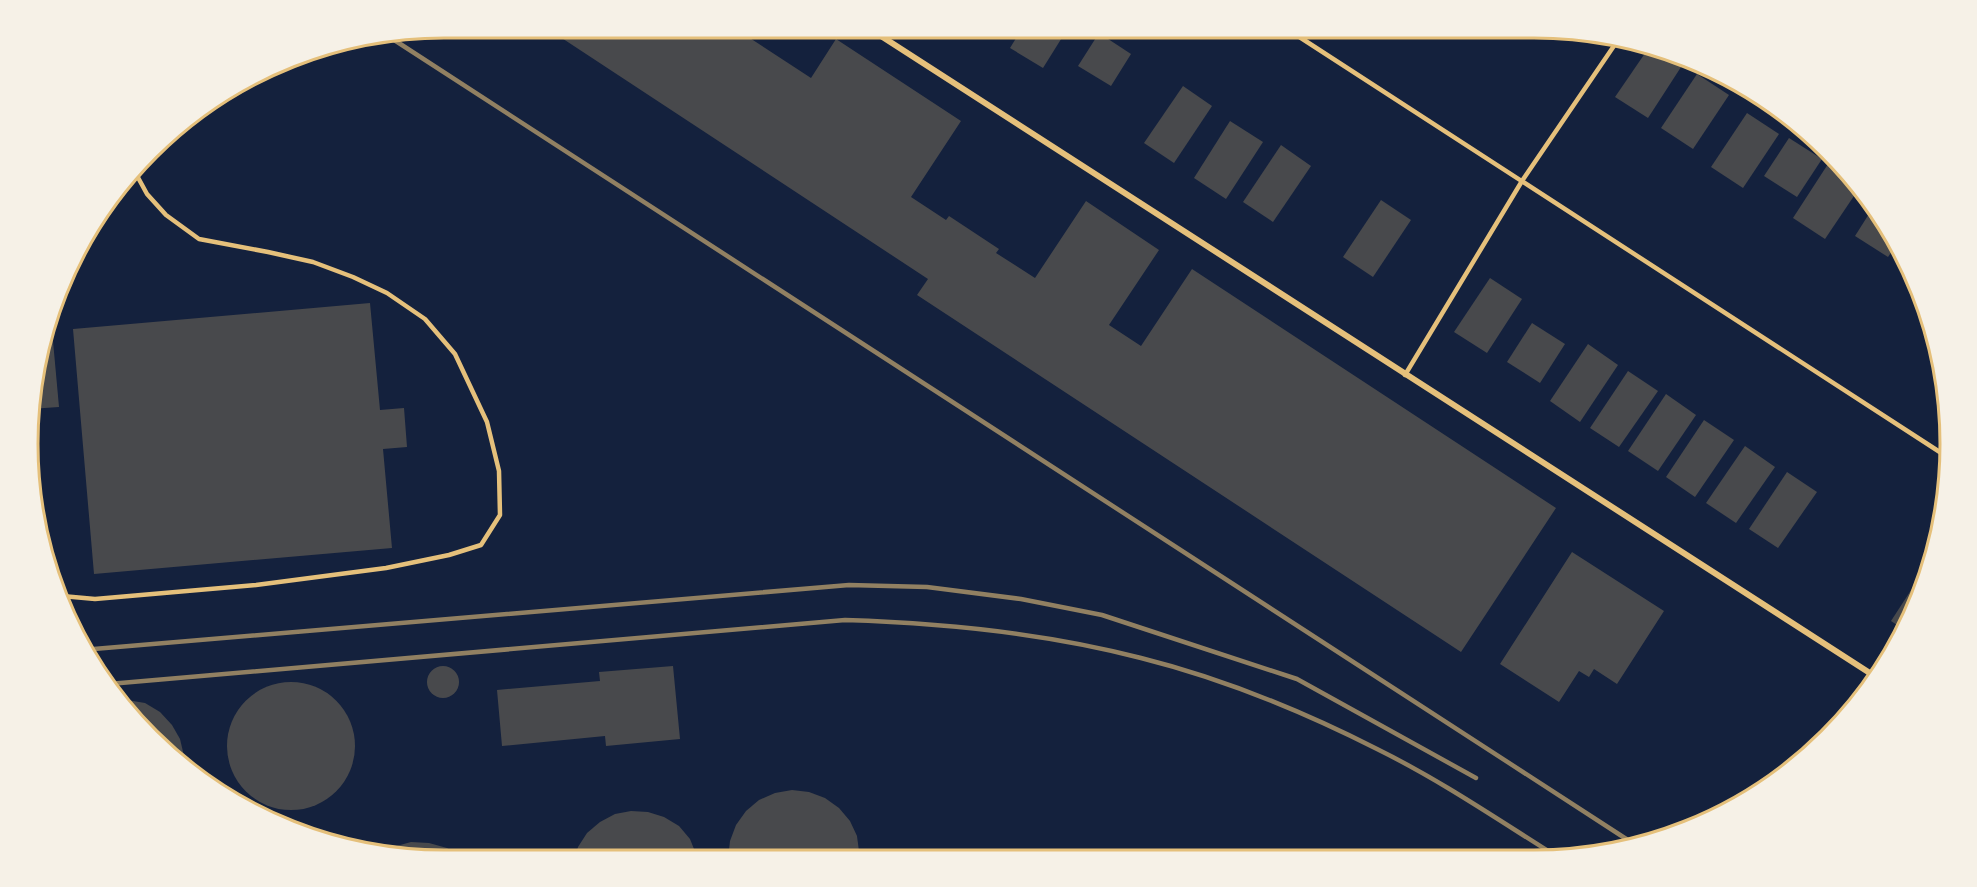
<svg xmlns="http://www.w3.org/2000/svg" width="1977" height="887" viewBox="0 0 1977 887" font-family="'Open Sans',sans-serif">
	<style>
		.building { fill: #48494c }
		.lines { fill: none; stroke-linecap: round; stroke-linejoin: round }
		.service { stroke: #e5c07b; stroke-width: 4.5 }
		.minor { stroke: #e5c07b; stroke-width: 6 }
		.rail { stroke: #918062; stroke-width: 4.5 }
		.rim { fill: none; stroke: #e5c07b; stroke-width: 3 }
	</style>
	<rect width="100%" height="100%" fill="#14213d"/>
	<g class="building">
		<polygon points="545,27 733,27 811,78 836,39 961,121 911,197 946,220 949,216 999,249 996,253 1035,278 1086,201 1159,250 1109,325 1141,346 1192,269 1556,508 1461,652 917,295 928,279"/>
		<polygon points="1023,27 1048,27 1063,36 1043,68 1010,48"/>
		<polygon points="1099,33 1131,54 1111,86 1078,66"/>
		<polygon points="1650,46 1659,48 1683,64 1648,118 1615,97"/>
		<polygon points="1697,74 1729,95 1693,149 1661,128"/>
		<polygon points="1183,86 1212,106 1174,163 1144,143"/>
		<polygon points="1747,113 1779,134 1743,188 1711,167"/>
		<polygon points="1230,121 1263,142 1226,199 1194,178"/>
		<polygon points="1789,138 1822,159 1797,197 1764,176"/>
		<polygon points="1281,145 1311,166 1273,222 1243,202"/>
		<polygon points="1828,164 1855,182 1860,187 1825,239 1793,218"/>
		<polygon points="1381,200 1411,220 1373,277 1343,257"/>
		<polygon points="1874,206 1897,244 1888,257 1855,236"/>
		<polygon points="1490,278 1522,299 1487,353 1454,332"/>
		<polygon points="370,303 380,410 404,408 407,447 383,449 392,548 94,574 73,329"/>
		<polygon points="51,319 59,407 30,409 35,363"/>
		<polygon points="1532,323 1565,344 1540,383 1507,362"/>
		<polygon points="1588,344 1618,365 1580,422 1550,401"/>
		<polygon points="1628,371 1658,391 1619,447 1590,428"/>
		<polygon points="1666,394 1696,415 1658,471 1628,451"/>
		<polygon points="1704,420 1734,440 1695,497 1666,477"/>
		<polygon points="1745,446 1775,467 1736,523 1706,503"/>
		<polygon points="1787,472 1817,492 1778,548 1749,529"/>
		<polygon points="1572,552 1664,611 1617,684 1594,669 1589,677 1579,671 1559,702 1500,664"/>
		<polygon points="1926,567 1929,569 1918,603 1903,629 1891,621"/>
		<circle cx="443" cy="682" r="16"/>
		<polygon points="673,666 680,739 606,746 605,736 502,746 497,690 600,681 599,672"/>
		<circle cx="291" cy="746" r="64"/>
		<polygon points="121,699 145,703 160,712 172,725 180,739 184,756 184,766 169,756"/>
		<polygon points="792,790 809,792 825,798 839,808 850,821 857,836 860,859 728,859 730,841 736,825 746,811 759,800 775,793"/>
		<polygon points="631,811 648,812 664,817 679,826 690,839 698,859 574,860 578,847 587,833 600,822 615,814"/>
		<polygon points="411,842 429,843 447,848 466,860 443,860 379,854 393,847"/>
	</g>
	<g class="lines">
		<g class="service">
			<polyline points="1284,27 1949,458"/>
			<polyline points="1405,375 1522,181 1620,37"/>
			<polyline points="62,596 95,599 256,585 386,568 449,555 481,545 500,515 499,471 487,422 455,354 425,319 387,293 353,277 313,262 268,252 199,239 166,215 147,194 135,172"/>
		</g>
		<polyline class="minor" points="867,27 1876,677"/>
		<g class="rail">
			<polyline points="388,36 1634,844"/>
			<polyline points="82,650 849,585 927,587 1021,599 1102,615 1297,679 1476,778"/>
			<path d="M109 684 845 620C945 623 1045 633 1141 658 1221 678 1304 712 1377 749 1440 780 1497 819 1556 856"/>
		</g>
	</g>
	<path d="M0 0H1977V887H0ZM444 38H1534A406 406 0 0 1 1940 444V444A406 406 0 0 1 1534 850H444A406 406 0 0 1 38 444V444A406 406 0 0 1 444 38Z" fill="#f6f1e7" fill-rule="evenodd"/>
	<path class="rim" d="M444 38H1534A406 406 0 0 1 1940 444V444A406 406 0 0 1 1534 850H444A406 406 0 0 1 38 444V444A406 406 0 0 1 444 38Z"/>
</svg>
